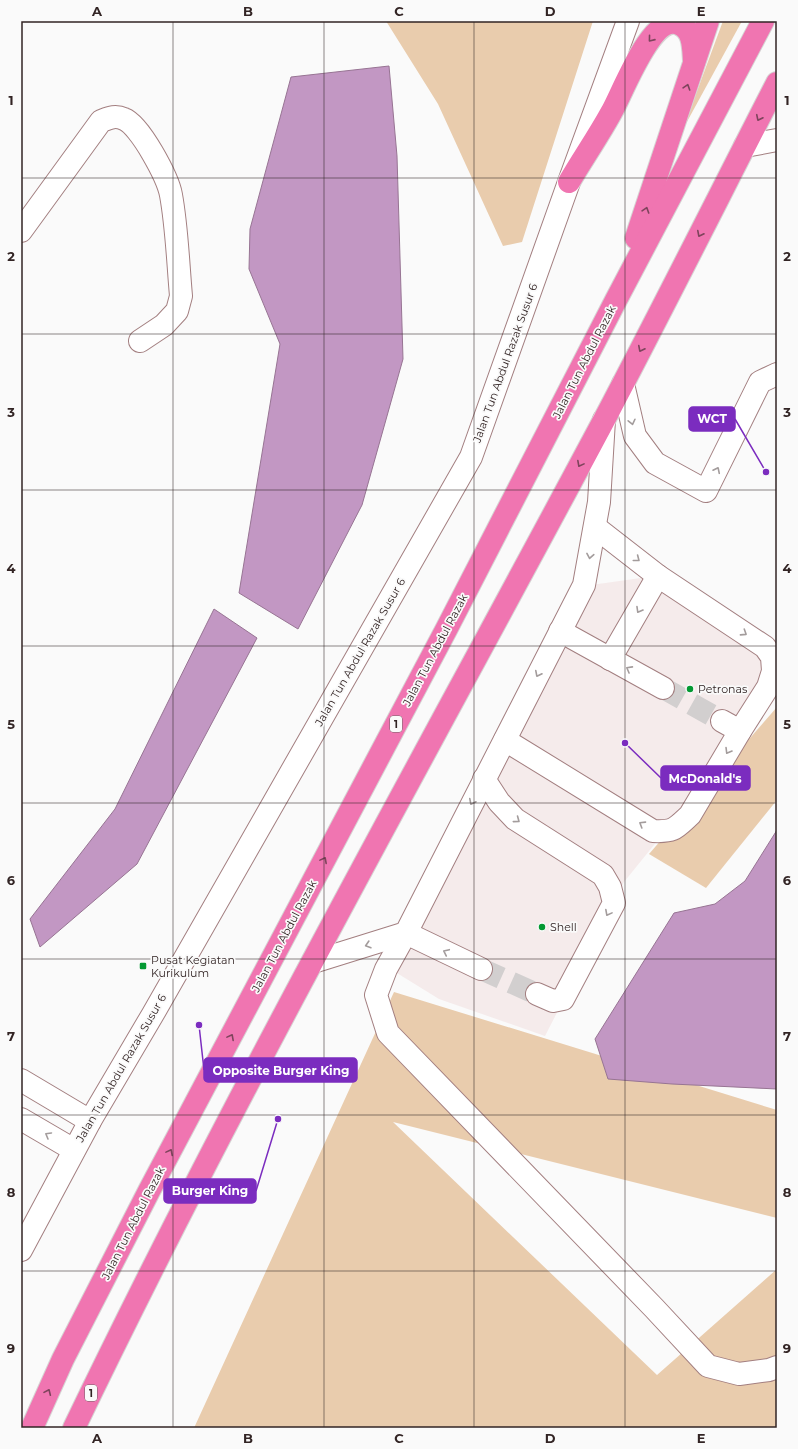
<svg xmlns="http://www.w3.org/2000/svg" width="798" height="1449" viewBox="0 0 798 1449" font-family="Montserrat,sans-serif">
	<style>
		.built { fill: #f5ebeb }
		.green { fill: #e9ccad }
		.water { fill: #c297c3; stroke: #977493 }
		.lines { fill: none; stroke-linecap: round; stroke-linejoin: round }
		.minor-tunnel { stroke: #d2cfcf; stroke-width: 22; stroke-dasharray: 22 11; stroke-linecap: butt }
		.minor-casing { stroke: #a37f80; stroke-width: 24 }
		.highway-casing { stroke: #d6d3d3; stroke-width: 24 }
		.minor { stroke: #fff; stroke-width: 22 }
		.highway { stroke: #f075b1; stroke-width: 22 }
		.oneway { stroke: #7e445c }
		.oneway2 { stroke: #a39c9c }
		.grid { fill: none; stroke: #322424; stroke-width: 1; stroke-opacity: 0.55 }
		.poi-dot { fill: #039932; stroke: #fafafa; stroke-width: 1.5 }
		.labels { text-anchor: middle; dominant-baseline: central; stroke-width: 3.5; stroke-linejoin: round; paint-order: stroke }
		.shield { fill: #fafafa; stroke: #6e6464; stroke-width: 1 }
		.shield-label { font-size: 10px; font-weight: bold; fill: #322424 }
		.street-label { font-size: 11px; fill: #322424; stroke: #fafafa }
		.poi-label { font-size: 11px; fill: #322424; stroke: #fafafa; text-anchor: start }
		.leader { fill: none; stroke: #7b2cbf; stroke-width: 1.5 }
		.callout-dot { fill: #7b2cbf; stroke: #fafafa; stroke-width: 1.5 }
		.callout { fill: #7b2cbf; stroke: #7b2cbf; stroke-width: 1.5 }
		.callout-label { font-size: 12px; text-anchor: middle; font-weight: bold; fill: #fff }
		.neatline { fill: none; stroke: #322424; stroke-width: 1.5 }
		.grid-label { font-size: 13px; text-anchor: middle; font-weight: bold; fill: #322424 }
	</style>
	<rect width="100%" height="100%" fill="#fafafa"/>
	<polygon class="built" points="648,577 761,651 767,672 692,798 624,882 545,1036 439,999 392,970 591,585"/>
	<g class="green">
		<polygon points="386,21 593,21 522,242 503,246 438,104"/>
		<polygon points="723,21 742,21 683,129"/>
		<polygon points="777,707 777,800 706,888 649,854"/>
		<polygon points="394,992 777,1110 777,1218 393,1122 657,1375 777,1269 777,1428 194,1428"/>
	</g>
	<g class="water">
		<polygon points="389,66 397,156 403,359 362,505 298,629 239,593 280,344 249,269 250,229 291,77"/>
		<polygon points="214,609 257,638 137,864 40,947 30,919 115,809"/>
		<polygon points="777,830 777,1089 672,1084 608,1079 595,1039 674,913 715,904 745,881"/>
	</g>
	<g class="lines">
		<g class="minor-tunnel">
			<polyline points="663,688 722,721"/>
			<polyline points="481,969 537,994"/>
		</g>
		<g class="minor-casing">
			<g id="minor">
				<polyline points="745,146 777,140"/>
				<path d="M21 231 101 121C109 118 115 115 124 119 140 125 168 178 171 195 177 228 178 263 181 296L177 311 164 325 140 341"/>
				<polyline points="623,384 635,436 655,463 706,491 760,382 777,374"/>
				<polyline points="560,631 663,688"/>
				<polyline points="610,659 658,576"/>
				<polyline points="722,721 740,731"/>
				<path d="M505 740 653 831C674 832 675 829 690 815L740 731 768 687 773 671 772 657 765 647 658 576 595 527"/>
				<polyline points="484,779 499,802 515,819 603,875 610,887 614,903 563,999 553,1001 537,994"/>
				<polyline points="313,962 406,933 584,585 599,502 604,420"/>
				<polyline points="481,969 406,933 386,969 376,995 388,1033 654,1308 708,1366 739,1374 769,1370 777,1367"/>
				<polyline points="21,1080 90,1121"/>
				<polyline points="21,1119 74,1150"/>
				<polyline points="21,1250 90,1121 153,1014 471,457 569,182 628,21"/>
			</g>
		</g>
		<g class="highway-casing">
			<g id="highway">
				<path d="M569 182C583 158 599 135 612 111 622 94 652 12 679 24 694 30 693 48 694 61"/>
				<polyline points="636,238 708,21"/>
				<polyline points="32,1428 63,1359 149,1191 447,628 616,300 763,21"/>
				<path d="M74 1428C238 1087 425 756 603 422 662 310 719 196 777 83"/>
			</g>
		</g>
		<use href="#minor" class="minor"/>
		<use href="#highway" class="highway"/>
	</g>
	<defs><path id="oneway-chevron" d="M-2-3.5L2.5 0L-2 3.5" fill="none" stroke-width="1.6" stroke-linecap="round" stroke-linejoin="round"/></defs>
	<g class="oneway">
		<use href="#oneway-chevron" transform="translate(651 39) rotate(129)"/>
		<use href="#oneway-chevron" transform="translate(687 87) rotate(-72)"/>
		<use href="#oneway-chevron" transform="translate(759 118) rotate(116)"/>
		<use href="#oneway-chevron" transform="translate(646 210) rotate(-72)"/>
		<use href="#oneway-chevron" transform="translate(700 234) rotate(117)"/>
		<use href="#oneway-chevron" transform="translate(641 349) rotate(117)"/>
		<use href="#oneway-chevron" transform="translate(580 464) rotate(118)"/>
		<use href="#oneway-chevron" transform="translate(324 860) rotate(-62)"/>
		<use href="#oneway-chevron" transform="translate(231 1037) rotate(-62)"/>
		<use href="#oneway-chevron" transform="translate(170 1152) rotate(-62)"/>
		<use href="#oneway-chevron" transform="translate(48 1392) rotate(-66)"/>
	</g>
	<g class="oneway2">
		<use href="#oneway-chevron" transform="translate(632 422) rotate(77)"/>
		<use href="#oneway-chevron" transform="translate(717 470) rotate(-64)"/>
		<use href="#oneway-chevron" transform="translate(590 556) rotate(100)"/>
		<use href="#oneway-chevron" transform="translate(637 559) rotate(38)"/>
		<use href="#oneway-chevron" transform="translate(639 610) rotate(120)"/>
		<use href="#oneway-chevron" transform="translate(744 633) rotate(33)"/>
		<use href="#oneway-chevron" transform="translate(629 669) rotate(-151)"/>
		<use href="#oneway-chevron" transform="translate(538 674) rotate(117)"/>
		<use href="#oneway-chevron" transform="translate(728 751) rotate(121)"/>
		<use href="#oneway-chevron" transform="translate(472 802) rotate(117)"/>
		<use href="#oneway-chevron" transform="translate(517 820) rotate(37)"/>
		<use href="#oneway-chevron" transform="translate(642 824) rotate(-148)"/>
		<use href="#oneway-chevron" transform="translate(608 913) rotate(118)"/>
		<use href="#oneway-chevron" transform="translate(368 945) rotate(163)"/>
		<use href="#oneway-chevron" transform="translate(446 952) rotate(-155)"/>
		<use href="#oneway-chevron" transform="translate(48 1135) rotate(-150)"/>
	</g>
	<path class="grid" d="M173 21V1428M324 21V1428M474 21V1428M625 21V1428M21 178H777M21 334H777M21 490H777M21 646H777M21 803H777M21 959H777M21 1115H777M21 1271H777"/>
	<g class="poi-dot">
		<circle cx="690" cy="689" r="4"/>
		<circle cx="542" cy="927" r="4"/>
		<rect x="139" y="962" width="8" height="8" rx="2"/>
	</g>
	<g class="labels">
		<g class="shield">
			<rect x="390" y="716" width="12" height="16" rx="3"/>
			<rect x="85" y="1385" width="12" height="16" rx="3"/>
		</g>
		<g class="shield-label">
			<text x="396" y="724">1</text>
			<text x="91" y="1393">1</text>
		</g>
		<g class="street-label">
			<text transform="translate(584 362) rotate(-63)">Jalan Tun Abdul Razak</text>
			<text transform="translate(505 363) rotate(-70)">Jalan Tun Abdul Razak Susur 6</text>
			<text transform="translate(435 650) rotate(-62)">Jalan Tun Abdul Razak</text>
			<text transform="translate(360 652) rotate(-60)">Jalan Tun Abdul Razak Susur 6</text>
			<text transform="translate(284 936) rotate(-62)">Jalan Tun Abdul Razak</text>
			<text transform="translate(121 1068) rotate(-60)">Jalan Tun Abdul Razak Susur 6</text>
			<text transform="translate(133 1223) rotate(-63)">Jalan Tun Abdul Razak</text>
		</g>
		<g class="poi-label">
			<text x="698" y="689">Petronas</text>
			<text x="550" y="927">Shell</text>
			<text x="151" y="960">Pusat Kegiatan<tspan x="151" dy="13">Kurikulum</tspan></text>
		</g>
	</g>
	<path class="leader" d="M766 472L735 419M625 743L661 778M199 1025L204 1070M278 1119L256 1191"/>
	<g class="callout-dot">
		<circle cx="766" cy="472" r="4"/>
		<circle cx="625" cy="743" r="4"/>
		<circle cx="199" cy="1025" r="4"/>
		<circle cx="278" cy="1119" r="4"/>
	</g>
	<g class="callout">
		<rect x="689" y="407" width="46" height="24" rx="4"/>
		<rect x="661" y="766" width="89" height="24" rx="4"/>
		<rect x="204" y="1058" width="153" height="24" rx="4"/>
		<rect x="164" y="1179" width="92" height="24" rx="4"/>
	</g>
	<g class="callout-label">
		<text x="712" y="423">WCT</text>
		<text x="705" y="783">McDonald's</text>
		<text x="281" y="1075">Opposite Burger King</text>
		<text x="210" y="1195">Burger King</text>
	</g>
	<rect width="798" height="1449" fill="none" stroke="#fafafa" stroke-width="44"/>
	<rect x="22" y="22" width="754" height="1405" class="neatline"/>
	<g class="grid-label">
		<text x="97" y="16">A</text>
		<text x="248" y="16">B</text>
		<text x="399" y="16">C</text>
		<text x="550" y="16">D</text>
		<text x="701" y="16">E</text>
		<text x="11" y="105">1</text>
		<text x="787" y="105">1</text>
		<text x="11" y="261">2</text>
		<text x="787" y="261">2</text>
		<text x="11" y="417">3</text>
		<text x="787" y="417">3</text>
		<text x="11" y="573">4</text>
		<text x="787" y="573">4</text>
		<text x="11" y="729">5</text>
		<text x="787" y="729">5</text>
		<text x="11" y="885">6</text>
		<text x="787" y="885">6</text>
		<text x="11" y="1041">7</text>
		<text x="787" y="1041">7</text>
		<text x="11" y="1197">8</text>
		<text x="787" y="1197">8</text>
		<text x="11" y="1353">9</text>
		<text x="787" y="1353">9</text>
		<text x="97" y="1443">A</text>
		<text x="248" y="1443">B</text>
		<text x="399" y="1443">C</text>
		<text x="550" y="1443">D</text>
		<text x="701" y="1443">E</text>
	</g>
</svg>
